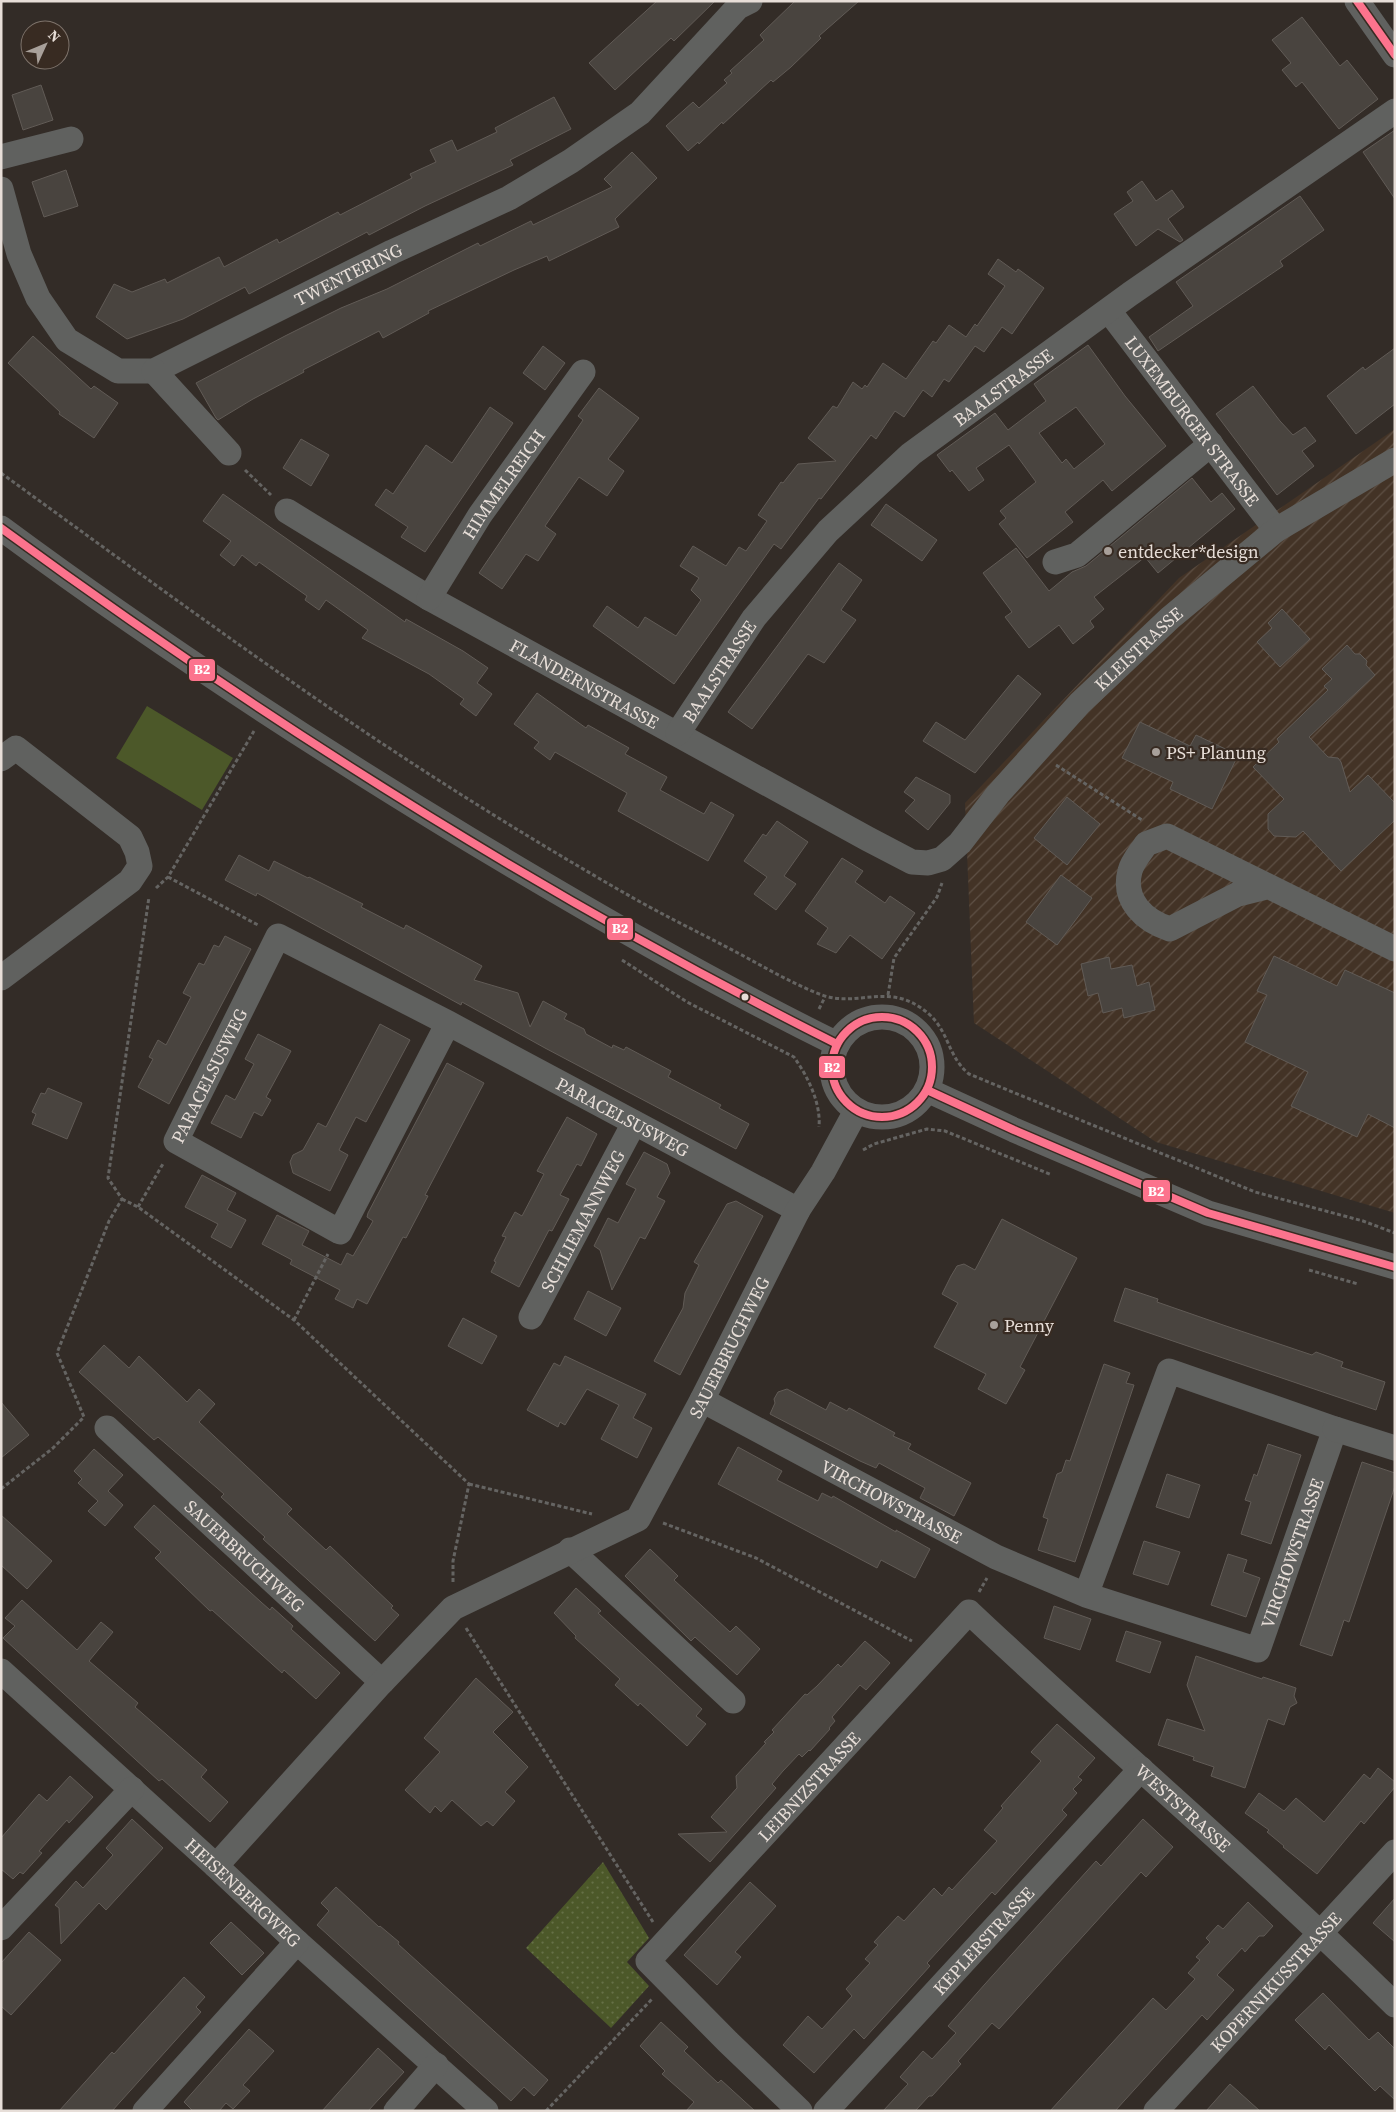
<svg xmlns="http://www.w3.org/2000/svg" width="1396" height="2112" viewBox="0 0 1396 2112" font-family="'Source Serif 4',serif">
	<style>
		.industrial { fill: url(#industrial-furrows) }
		.grass { fill: url(#grass-dots) }
		.garden { fill: #4c5829 }
		.building { fill: #49443f; stroke: #615b56; fill-rule: evenodd }
		.lines { fill: none; stroke-linecap: round; stroke-linejoin: round }
		.path { stroke: #656462; stroke-width: 3; stroke-dasharray: 4 2.5; stroke-linecap: butt }
		.minor { stroke: #60615f; stroke-width: 25 }
		.bus-1-casing { stroke: #382b22; stroke-width: 11 }
		.bus-1 { stroke: #fc738d; stroke-width: 8 }
		.poi-dot { fill: #a8a09a; stroke: #382b22; stroke-width: 2 }
		.bus-dot { fill: #e7ded8; stroke: #382b22; stroke-width: 2 }
		.labels { text-anchor: middle; dominant-baseline: central; stroke-width: 4.5; stroke-linejoin: round; paint-order: stroke }
		.street-label { font-size: 18px; fill: #e7ded8; stroke: #382b22 }
		.poi-label { font-size: 18px; fill: #e7ded8; stroke: #382b22; text-anchor: start }
		.line-badge { stroke: #382b22; stroke-width: 2 }
		.badge-label { font-size: 14px; text-anchor: middle; font-weight: bold; fill: #fff }
	</style>
	<defs>
		<pattern id="industrial-furrows" width="10" height="10" patternUnits="userSpaceOnUse" patternTransform="scale(1.25)"><rect width="10" height="10" fill="#433326"/><path d="M-1 1l2-2M0 10L10 0M9 11l2-2" fill="none" stroke="#5e5045"/></pattern>
		<pattern id="grass-dots" width="8" height="8" patternUnits="userSpaceOnUse" patternTransform="scale(1.25)"><rect width="8" height="8" fill="#4c5829"/><path d="M2 2h.1M6 6h.1" fill="none" stroke="#667047" stroke-width="1.8" stroke-linecap="round"/></pattern>
	</defs>
	<rect width="100%" height="100%" fill="#332c27"/>
	<polygon class="industrial" points="1395,429 1395,1213 1156,1142 974,1023 965,803 1179,578"/>
	<polygon class="grass" points="603,1862 649,1938 627,1962 649,1986 611,2028 526,1948"/>
	<polygon class="garden" points="147,706 233,758 202,810 116,758"/>
	<g class="building">
		<polygon points="657,1 715,1 674,41 671,38 615,90 589,63"/>
		<polygon points="795,1 859,1 819,36 821,38 791,67 773,82 771,80 723,124 722,122 699,144 698,142 688,151 666,126 693,102 699,108 727,83 724,80 732,73 730,71 764,40 760,35"/>
		<polygon points="1302,17 1340,66 1347,60 1378,99 1339,129 1302,82 1296,87 1282,70 1291,63 1272,40"/>
		<polygon points="41,85 53,120 23,130 12,95"/>
		<polygon points="554,97 571,129 510,160 513,165 425,206 369,235 367,232 249,294 245,287 183,319 127,339 96,317 114,284 132,292 165,279 167,283 219,257 224,267 277,239 279,243 338,212 340,215 412,178 410,174 436,162 430,150 452,140 457,151 497,132 495,128"/>
		<polygon points="1395,130 1395,199 1363,152"/>
		<polygon points="632,152 657,178 615,219 619,227 549,261 547,256 514,270 428,311 429,313 383,338 379,331 303,370 304,372 253,399 218,420 216,418 196,383 285,336 341,308 387,289 478,243 480,246 531,221 533,225 612,187 604,179"/>
		<polygon points="66,170 78,206 44,217 32,182"/>
		<polygon points="1142,181 1156,201 1172,190 1184,207 1168,219 1183,240 1180,242 1158,229 1136,246 1114,214 1133,201 1127,192"/>
		<polygon points="1300,196 1324,230 1280,261 1283,266 1158,351 1149,337 1193,306 1176,282"/>
		<polygon points="998,259 1016,272 1018,269 1044,288 1012,334 1002,327 984,352 975,346 949,382 944,379 932,397 923,390 904,417 895,411 876,439 871,435 821,499 819,498 781,549 774,544 674,684 593,626 607,606 638,628 645,617 676,636 701,600 691,590 699,578 680,566 693,546 726,566 739,547 746,551 767,521 758,515 781,482 783,483 798,464 836,461 808,438 833,406 837,408 853,382 862,389 865,385 867,387 883,363 906,379 933,341 936,343 949,325 966,337 975,324 977,326 1005,286 988,274"/>
		<polygon points="33,336 91,389 94,386 118,403 94,438 59,414 60,412 8,363"/>
		<path d="M1088 345 1125 396 1166 446 1112 491 1103 480 1065 512 1073 522 1027 558 999 524 1006 518 1000 511 1036 482 1009 445 976 468 984 480 969 491 952 470 950 472 937 455 995 413 1008 430 1046 401 1034 384ZM1076 407 1105 444 1074 469 1066 459 1062 463 1039 433Z"/>
		<polygon points="543,346 565,363 545,390 523,373"/>
		<polygon points="1395,348 1395,404 1356,434 1327,396 1363,367 1365,370"/>
		<polygon points="1253,386 1280,421 1293,435 1305,427 1316,441 1302,451 1314,466 1277,495 1216,414"/>
		<polygon points="599,388 639,418 608,459 624,471 607,496 579,477 545,526 556,534 538,561 526,554 502,589 479,573 583,420 578,416"/>
		<polygon points="490,407 513,423 425,552 401,537 408,527 375,505 386,489 393,494 426,445 452,463"/>
		<polygon points="301,439 329,455 311,486 283,468"/>
		<polygon points="1192,478 1211,502 1222,493 1235,509 1158,573 1145,557 1094,597 1104,609 1090,621 1094,627 1073,644 1059,625 1029,648 1005,617 1012,612 983,573 1016,548 1049,591 1072,572 1086,566"/>
		<polygon points="223,494 405,622 406,619 463,651 488,668 477,683 492,694 476,716 460,704 464,699 429,674 362,638 368,630 326,600 319,610 305,600 307,596 259,562 256,566 242,555 234,566 220,555 231,541 203,521"/>
		<polygon points="886,504 937,540 922,561 871,525"/>
		<polygon points="839,563 862,580 841,610 856,620 824,663 808,654 752,729 728,712"/>
		<polygon points="1282,609 1310,639 1280,667 1257,642 1272,628 1268,623"/>
		<polygon points="1347,645 1355,654 1360,654 1367,661 1366,665 1375,675 1309,737 1328,757 1338,758 1341,762 1350,792 1368,775 1395,803 1395,820 1341,871 1303,831 1296,837 1274,836 1268,829 1268,814 1284,799 1253,767 1279,742 1277,739 1328,690 1324,686 1332,679 1322,669"/>
		<polygon points="1018,675 1041,694 975,773 923,741 936,722 965,740"/>
		<polygon points="537,693 586,728 588,725 629,748 625,754 667,777 660,790 704,814 711,802 734,815 708,861 618,811 627,793 555,752 550,760 534,748 539,742 514,724"/>
		<polygon points="1140,722 1190,746 1196,735 1238,755 1212,809 1170,789 1173,782 1122,758"/>
		<polygon points="916,777 950,795 950,803 928,830 905,811 915,800 904,792"/>
		<polygon points="1067,797 1100,824 1067,865 1034,838"/>
		<polygon points="777,821 808,842 784,876 796,884 776,910 754,894 767,877 744,861 763,834 766,836"/>
		<polygon points="239,855 269,871 274,861 308,878 309,877 363,904 361,907 404,929 406,925 482,966 474,980 518,993 530,1027 543,1001 567,1014 564,1019 584,1029 586,1034 612,1048 613,1045 624,1050 626,1047 671,1071 668,1077 721,1105 719,1108 749,1124 736,1149 545,1048 462,1002 461,1005 257,893 256,896 225,880"/>
		<polygon points="842,858 863,871 855,882 885,903 890,896 915,913 882,959 850,935 836,953 817,944 828,928 805,911"/>
		<polygon points="1061,875 1092,898 1057,945 1026,922"/>
		<polygon points="225,936 251,949 169,1104 138,1087 153,1059 149,1057 158,1040 166,1045 191,997 183,993 199,963 204,965 214,945 219,947"/>
		<polygon points="1274,956 1337,986 1345,970 1395,993 1395,1128 1368,1114 1357,1137 1291,1106 1308,1072 1245,1042 1267,995 1257,991"/>
		<polygon points="1109,957 1111,969 1132,965 1137,986 1149,982 1155,1010 1124,1018 1122,1008 1103,1013 1098,993 1088,996 1081,964"/>
		<polygon points="380,1024 410,1040 366,1122 356,1117 339,1150 348,1155 330,1191 293,1173 290,1162 293,1155 303,1150 318,1123 326,1127"/>
		<polygon points="258,1034 291,1051 266,1097 271,1100 262,1116 254,1112 241,1138 211,1123 226,1095 235,1100 254,1064 245,1059"/>
		<polygon points="447,1063 484,1083 425,1195 428,1196 406,1238 403,1237 367,1304 357,1299 353,1308 335,1299 340,1290 290,1264 292,1260 262,1244 277,1215 309,1231 302,1245 341,1265 347,1253 353,1256 373,1221 367,1217 368,1213"/>
		<polygon points="48,1088 82,1103 67,1139 32,1124 36,1114 32,1112 41,1093 45,1094"/>
		<polygon points="567,1117 597,1134 581,1166 577,1164 560,1195 569,1199 552,1231 549,1230 519,1287 491,1272 496,1262 494,1261 506,1237 502,1236 515,1212 522,1216 544,1174 537,1171"/>
		<polygon points="644,1152 667,1164 670,1173 657,1197 665,1201 645,1239 640,1237 612,1290 600,1250 594,1246 608,1218 618,1223 636,1189 626,1184"/>
		<polygon points="202,1175 236,1193 227,1210 246,1220 231,1248 211,1237 218,1224 185,1207"/>
		<polygon points="736,1201 763,1216 680,1375 654,1361 683,1308 685,1293 699,1265 694,1262 727,1204"/>
		<polygon points="1002,1219 1077,1258 1020,1367 1025,1370 1006,1404 978,1389 986,1374 934,1347 958,1303 942,1294 951,1276 957,1266 964,1264 975,1270"/>
		<polygon points="1125,1288 1158,1299 1157,1302 1226,1326 1312,1355 1316,1352 1343,1362 1341,1367 1385,1382 1376,1410 1114,1321"/>
		<polygon points="588,1291 621,1308 606,1336 574,1319"/>
		<polygon points="463,1318 497,1336 482,1364 448,1346"/>
		<polygon points="104,1345 129,1368 139,1356 187,1402 199,1389 215,1404 199,1422 292,1509 287,1514 326,1550 330,1546 393,1606 391,1608 399,1615 375,1641 263,1539 265,1537 221,1497 224,1494 158,1437 154,1440 79,1372"/>
		<polygon points="565,1356 646,1394 633,1418 652,1428 637,1458 601,1439 619,1405 587,1389 565,1425 560,1422 558,1427 527,1410 554,1363 560,1366"/>
		<polygon points="1104,1364 1130,1373 1126,1383 1134,1385 1075,1562 1038,1550 1048,1519 1043,1517 1057,1474 1062,1472 1066,1460 1070,1461"/>
		<polygon points="787,1389 826,1410 830,1402 847,1411 849,1408 895,1433 893,1436 911,1444 908,1449 971,1483 954,1516 920,1498 925,1488 879,1463 876,1468 860,1461 770,1414 775,1403 774,1399 778,1392"/>
		<polygon points="1,1402 29,1435 1,1458"/>
		<polygon points="1268,1444 1301,1455 1271,1544 1241,1534 1251,1502 1245,1500 1254,1474 1257,1476"/>
		<polygon points="738,1447 782,1471 777,1480 818,1501 822,1493 832,1498 833,1496 896,1532 896,1530 930,1549 915,1578 881,1560 877,1568 718,1484"/>
		<polygon points="94,1449 123,1475 108,1491 123,1505 105,1526 88,1511 98,1501 78,1483 82,1479 74,1471"/>
		<polygon points="1362,1462 1395,1473 1395,1486 1349,1622 1344,1620 1332,1656 1300,1645"/>
		<polygon points="1167,1474 1200,1485 1189,1518 1156,1507"/>
		<polygon points="154,1505 261,1602 270,1610 272,1607 293,1626 291,1629 340,1673 316,1699 284,1670 282,1673 212,1610 210,1611 155,1558 161,1552 134,1527"/>
		<polygon points="1,1515 52,1561 27,1589 1,1565"/>
		<polygon points="1144,1541 1180,1552 1168,1585 1133,1574"/>
		<polygon points="650,1549 678,1576 674,1580 730,1632 736,1626 760,1649 737,1675 695,1637 691,1641 625,1576"/>
		<polygon points="1228,1554 1247,1560 1243,1572 1260,1578 1246,1617 1211,1605"/>
		<polygon points="576,1588 601,1611 598,1613 702,1709 696,1716 706,1724 687,1746 640,1703 638,1706 615,1685 620,1679 575,1638 576,1636 554,1613"/>
		<polygon points="22,1600 77,1650 101,1622 113,1632 89,1661 138,1703 135,1707 207,1770 201,1777 228,1802 210,1822 162,1779 159,1781 3,1638 15,1626 5,1618"/>
		<polygon points="1054,1606 1091,1619 1080,1650 1044,1638"/>
		<polygon points="1126,1631 1161,1642 1150,1673 1116,1661"/>
		<polygon points="865,1641 890,1663 866,1690 860,1685 832,1717 835,1721 829,1728 830,1729 810,1751 809,1750 802,1757 799,1754 783,1771 772,1784 776,1788 710,1862 678,1834 727,1832 711,1817 737,1788 736,1776 766,1743 764,1742 774,1732 772,1730 805,1694 807,1695 817,1686 838,1664 841,1667"/>
		<polygon points="1196,1656 1262,1679 1263,1677 1296,1688 1294,1696 1297,1703 1290,1707 1284,1725 1268,1719 1245,1788 1211,1776 1214,1767 1193,1760 1194,1757 1158,1745 1167,1719 1205,1731 1187,1685"/>
		<polygon points="476,1678 513,1712 493,1732 528,1767 505,1792 515,1801 493,1826 487,1821 481,1826 452,1800 441,1812 435,1806 430,1813 405,1790 440,1752 424,1738"/>
		<polygon points="1057,1724 1095,1758 1078,1777 1082,1780 1073,1789 1077,1793 1062,1810 1067,1815 995,1895 992,1892 927,1963 930,1966 864,2039 854,2029 814,2073 783,2045 808,2016 822,2029 852,1996 846,1989 870,1963 865,1959 878,1945 874,1942 898,1916 904,1921 934,1888 942,1896 949,1887 952,1890 997,1841 984,1830 1003,1808 1001,1806 1041,1761 1031,1752"/>
		<polygon points="1378,1768 1395,1782 1395,1787 1364,1824 1361,1821 1317,1874 1283,1847 1284,1846 1267,1832 1269,1830 1245,1813 1259,1793 1284,1811 1296,1798 1324,1822 1364,1774 1370,1779"/>
		<polygon points="70,1776 93,1797 69,1823 67,1820 39,1851 42,1853 23,1874 20,1872 13,1879 1,1869 1,1838 39,1794 47,1801"/>
		<polygon points="132,1819 163,1848 106,1910 99,1903 61,1944 59,1908 55,1905 76,1881 83,1888 113,1855 106,1848"/>
		<polygon points="1143,1819 1173,1847 1146,1877 1141,1872 999,2029 992,2023 958,2061 961,2064 932,2096 929,2096 915,2111 883,2111 908,2084 900,2077 923,2051 932,2059 956,2033 948,2026 985,1984 1096,1861 1101,1866"/>
		<polygon points="750,1882 776,1906 735,1952 741,1957 717,1985 684,1955"/>
		<polygon points="336,1887 379,1927 380,1926 399,1942 398,1944 548,2080 534,2096 524,2087 511,2101 317,1925 329,1911 321,1903"/>
		<polygon points="1395,1898 1395,1942 1373,1923"/>
		<polygon points="1248,1902 1273,1926 1264,1936 1259,1936 1245,1952 1242,1948 1217,1975 1234,1990 1207,2020 1202,2015 1115,2111 1050,2111 1153,1998 1166,2010 1195,1979 1188,1973 1200,1960 1196,1957 1210,1942 1206,1938 1218,1925 1223,1929"/>
		<polygon points="231,1922 264,1953 242,1975 210,1943"/>
		<polygon points="29,1932 61,1960 11,2015 1,2006 1,1963"/>
		<polygon points="184,1977 205,1997 196,2007 201,2012 112,2111 59,2111 112,2052 114,2054"/>
		<polygon points="1323,1993 1369,2040 1378,2032 1395,2049 1395,2100 1380,2086 1375,2091 1329,2045 1325,2050 1295,2020"/>
		<polygon points="661,2022 688,2047 684,2051 718,2083 721,2080 755,2111 686,2111 694,2102 662,2074 665,2071 640,2046"/>
		<polygon points="249,2029 274,2051 243,2085 250,2091 233,2109 226,2103 219,2111 193,2111 184,2102"/>
		<polygon points="378,2048 404,2072 368,2111 322,2111"/>
		<polygon points="1230,2084 1260,2111 1206,2111"/>
	</g>
	<g class="lines">
		<g class="path">
			<polyline points="245,470 271,495"/>
			<path d="M1 473C99 544 196 615 295 684 405 761 519 833 635 899 669 918 704 935 738 953 766 968 793 984 822 995 854 1007 885 985 918 1006 951 1026 944 1053 969 1074L1255 1192 1363 1221 1395 1233"/>
			<polyline points="1056,765 1142,820"/>
			<polyline points="168,877 258,925"/>
			<polyline points="156,888 168,877 254,731"/>
			<path d="M622 960 687 1002 794 1057C808 1077 821 1103 819 1127"/>
			<polyline points="888,995 894,958 937,897 942,883"/>
			<polyline points="819,1009 825,997"/>
			<polyline points="863,1150 874,1144 927,1129 945,1131 1052,1175"/>
			<polyline points="122,1199 138,1207 294,1320 469,1484 453,1561 453,1583"/>
			<polyline points="138,1207 164,1162"/>
			<polyline points="1309,1270 1358,1284"/>
			<polyline points="294,1320 328,1254"/>
			<polyline points="469,1484 592,1514"/>
			<polyline points="1,1489 53,1448 84,1417 57,1353 109,1221 122,1199 108,1178 149,897"/>
			<polyline points="663,1523 756,1558 912,1641"/>
			<polyline points="979,1592 987,1578"/>
			<polyline points="466,1628 653,1922"/>
			<polyline points="546,2111 652,1999"/>
		</g>
		<g class="minor">
			<polyline points="1357,1 1395,55"/>
			<polyline points="1,157 71,139"/>
			<path id="s1" d="M1 189 19 254 38 298 67 340 118 371H154L392 252 509 198 571 161 640 113 738 7 750 1"/>
			<path id="s2" d="M1109 311 1276 530"/>
			<polyline points="154,371 229,453"/>
			<path id="s3" d="M287 511 429 598 868 839 912 862 928 863 942 859 960 843 998 794 1080 703 1170 618 1276 530 1395 460"/>
			<path d="M1 528C152 640 310 743 470 840 590 912 711 982 837 1044"/>
			<polyline points="1055,562 1077,555 1211,444"/>
			<path id="s4" d="M429 598 480 515 583 372"/>
			<path id="s5" d="M678 733 754 618 828 531 911 454 1130 294 1395 111"/>
			<polyline points="1,759 16,748 130,837 137,852 140,866 130,881 1,978"/>
			<path d="M1266 887 1238 894 1170 929C1145 921 1122 901 1130 871 1132 862 1141 852 1146 844L1167 836 1395 949"/>
			<circle cx="882" cy="1067" r="50"/>
			<path id="s6" d="M448 1023 340 1232 176 1141 278 936 448 1023 798 1210"/>
			<polyline points="927,1090 1014,1130 1208,1213 1395,1267"/>
			<path id="s7" d="M531 1317 634 1123"/>
			<path id="s8" d="M702 1400 996 1557 1086 1595 1258 1650 1335 1429 1169 1371 1086 1595"/>
			<path id="s9" d="M107 1428 382 1682"/>
			<polyline points="1335,1429 1395,1448"/>
			<polyline points="570,1550 733,1701"/>
			<path id="s10" d="M1 1671 216 1866 297 1942 486 2111"/>
			<path id="s11" d="M216 1866 382 1682 453 1608 638 1519 702 1400 798 1210 823 1172 856 1111"/>
			<polyline points="1,1928 132,1789"/>
			<polyline points="145,2111 297,1942"/>
			<polyline points="396,2111 436,2065"/>
			<path id="s12" d="M800 2111 728 2042 648 1961 969 1612C1109 1744 1257 1869 1395 2005"/>
			<path id="s13" d="M826 2111 1141 1769"/>
			<path id="s14" d="M1156 2111 1395 1852"/>
		</g>
		<g class="bus-1-casing">
			<g id="bus-1">
				<polyline points="1357,1 1395,55"/>
				<path d="M1 528C265 721 544 897 837 1044"/>
				<circle cx="882" cy="1067" r="50"/>
				<polyline points="927,1090 1014,1130 1208,1213 1395,1267"/>
			</g>
		</g>
		<use href="#bus-1" class="bus-1"/>
	</g>
	<g class="poi-dot">
		<circle cx="1108" cy="551" r="5"/>
		<circle cx="1156" cy="752" r="5"/>
		<circle cx="994" cy="1325" r="5"/>
	</g>
	<circle class="bus-dot" cx="745" cy="997" r="4.5"/>
	<g class="labels">
		<g class="street-label">
			<text stroke="none"><textPath href="#s1" startOffset="479">TWENTERING</textPath></text>
			<text stroke="none"><textPath href="#s5" startOffset="479">BAALSTRASSE</textPath></text>
			<text stroke="none"><textPath href="#s2" startOffset="138">LUXEMBURGER STRASSE</textPath></text>
			<text stroke="none"><textPath href="#s4" startOffset="136">HIMMELREICH</textPath></text>
			<text stroke="none"><textPath href="#s3" startOffset="1036">KLEISTRASSE</textPath></text>
			<text stroke="none"><textPath href="#s5" startOffset="74">BAALSTRASSE</textPath></text>
			<text stroke="none"><textPath href="#s3" startOffset="344">FLANDERNSTRASSE</textPath></text>
			<text stroke="none"><textPath href="#s6" startOffset="496">PARACELSUSWEG</textPath></text>
			<text stroke="none"><textPath href="#s6" startOffset="1041">PARACELSUSWEG</textPath></text>
			<text stroke="none"><textPath href="#s7" startOffset="109">SCHLIEMANNWEG</textPath></text>
			<text stroke="none"><textPath href="#s11" startOffset="750">SAUERBRUCHWEG</textPath></text>
			<text stroke="none"><textPath href="#s8" startOffset="215">VIRCHOWSTRASSE</textPath></text>
			<text stroke="none"><textPath href="#s8" startOffset="714">VIRCHOWSTRASSE</textPath></text>
			<text stroke="none"><textPath href="#s9" startOffset="188">SAUERBRUCHWEG</textPath></text>
			<text stroke="none"><textPath href="#s12" startOffset="451">LEIBNIZSTRASSE</textPath></text>
			<text stroke="none"><textPath href="#s12" startOffset="978">WESTSTRASSE</textPath></text>
			<text stroke="none"><textPath href="#s10" startOffset="328">HEISENBERGWEG</textPath></text>
			<text stroke="none"><textPath href="#s13" startOffset="232">KEPLERSTRASSE</textPath></text>
			<text stroke="none"><textPath href="#s14" startOffset="176">KOPERNIKUSSTRASSE</textPath></text>
		</g>
		<g class="poi-label">
			<text x="1118" y="551">entdecker*design</text>
			<text x="1166" y="752">PS+ Planung</text>
			<text x="1004" y="1325">Penny</text>
		</g>
	</g>
	<g class="line-badge">
		<rect x="188" y="658" width="28" height="24" rx="5" fill="#fc738d"/>
		<rect x="606" y="917" width="28" height="24" rx="5" fill="#fc738d"/>
		<rect x="818" y="1055" width="28" height="24" rx="5" fill="#fc738d"/>
		<rect x="1142" y="1179" width="29" height="24" rx="5" fill="#fc738d"/>
	</g>
	<g class="badge-label">
		<text x="202" y="674">B2</text>
		<text x="620" y="933">B2</text>
		<text x="832" y="1072">B2</text>
		<text x="1156" y="1196">B2</text>
	</g>
	<rect width="1396" height="2112" fill="none" stroke="#e7ded8" stroke-width="5"/>
	<g transform="translate(45 45) rotate(46)"><circle r="24" fill="#382b22" stroke="#7e736b"/>
	<path d="M0-4L9 19L0 12L-9 19Z" fill="#a8a09a"/>
	<text y="-8" font-size="14" font-weight="bold" text-anchor="middle" fill="#e7ded8">N</text>
	</g>
</svg>
